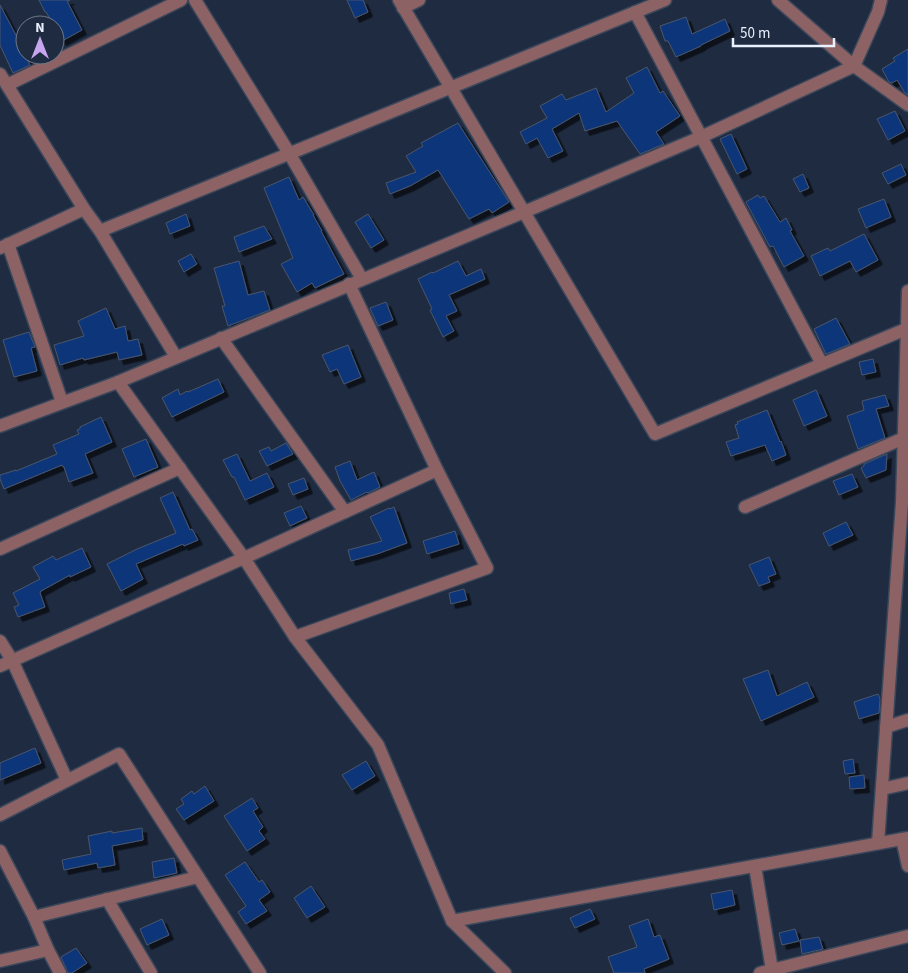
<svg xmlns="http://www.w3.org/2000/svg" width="908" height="973" viewBox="0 0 908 973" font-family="'Source Sans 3',sans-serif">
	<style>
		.building { fill: #0f357a; stroke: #49566d; filter: url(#shadow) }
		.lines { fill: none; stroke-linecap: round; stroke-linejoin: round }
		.street-casing { stroke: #3b475b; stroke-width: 15 }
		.street { stroke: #8d6264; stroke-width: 12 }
	</style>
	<defs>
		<filter id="shadow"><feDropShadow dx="4.5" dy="4.5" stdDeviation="0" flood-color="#0009"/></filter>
	</defs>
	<rect width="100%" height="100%" fill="#1f2b40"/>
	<g class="building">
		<polygon points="39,0 70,0 67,1 82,30 62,41 55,27 55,25 54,25 46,12 45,12"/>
		<polygon points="347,0 363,0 368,12 355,18"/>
		<polygon points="0,5 17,37 30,65 13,73 0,45"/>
		<polygon points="686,17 692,34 725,19 730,31 701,45 701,46 676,57 668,41 665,41 660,26"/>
		<polygon points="908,49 908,95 905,93 897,80 892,83 889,82 882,69 895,61 893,58"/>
		<polygon points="647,67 660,93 663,91 680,116 656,132 664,144 640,154 617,121 585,131 579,113 552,129 563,151 548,158 537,138 526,144 520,132 547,118 540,106 562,94 566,100 596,88 606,112 634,93 626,78"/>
		<polygon points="895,111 905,131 888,140 877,119"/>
		<polygon points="458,123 509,202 492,213 489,209 469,219 438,170 410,186 390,194 386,183 416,172 406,156 423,146 421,143"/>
		<polygon points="731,134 747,169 737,174 720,139"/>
		<polygon points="901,164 906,175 888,184 882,173"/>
		<polygon points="803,174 809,188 800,192 793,179"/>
		<polygon points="289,177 299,200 303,197 314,215 313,215 322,231 321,231 344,274 315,288 312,283 297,292 281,264 293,258 264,188"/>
		<polygon points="758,195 760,198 764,196 780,222 786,218 792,230 790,231 804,256 784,267 773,246 770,247 746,202"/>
		<polygon points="884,199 891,217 866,228 858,209"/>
		<polygon points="186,214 190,226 170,234 166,223"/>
		<polygon points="368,214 384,240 371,248 355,222"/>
		<polygon points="264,226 272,239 239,252 234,237"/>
		<polygon points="864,234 878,260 856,272 850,261 820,276 811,256 828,248 830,251"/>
		<polygon points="191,254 197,264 184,272 178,261"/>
		<polygon points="239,261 248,295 264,291 270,310 228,326 222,306 225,306 214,268"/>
		<polygon points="458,261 466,276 481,269 485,279 449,295 457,311 446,316 454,331 443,337 430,310 432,309 418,279 432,272 433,273"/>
		<polygon points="386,302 393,320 378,326 370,308"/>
		<polygon points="106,308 115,329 125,326 128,341 138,339 142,355 119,360 117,352 84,360 83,358 60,365 54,345 84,336 78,321"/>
		<polygon points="836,318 850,344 826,354 814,329"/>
		<polygon points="29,332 35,347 31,348 37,371 14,377 3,340"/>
		<polygon points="348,345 361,377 344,384 337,369 330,372 322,355"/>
		<polygon points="873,359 876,372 862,375 859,362"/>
		<polygon points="218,379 224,392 172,417 162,398 178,389 180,395 187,391 188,392"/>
		<polygon points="816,390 827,416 804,426 793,400"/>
		<polygon points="885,395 889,406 876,409 885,438 858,449 847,416 864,410 862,401"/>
		<polygon points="767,410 780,442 781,441 786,455 772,461 765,445 731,456 726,442 739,438 735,425 738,424 737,422"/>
		<polygon points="101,417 112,442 85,454 93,473 69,482 64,467 63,467 62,465 4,489 0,479 0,475 16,470 16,471 57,454 53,445 79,434 77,430 80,429 80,427"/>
		<polygon points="146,439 158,467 134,477 122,449"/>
		<polygon points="286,443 293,454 267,466 259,451 269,447 271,451"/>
		<polygon points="237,454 250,481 267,473 274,487 245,500 234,477 232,477 223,460"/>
		<polygon points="887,454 886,470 866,478 861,468 864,466 864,464"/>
		<polygon points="350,461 357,480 374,472 380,487 368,493 367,492 351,500 340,481 335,467"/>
		<polygon points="852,474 858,487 839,495 833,481"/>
		<polygon points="304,478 308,489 293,495 288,484"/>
		<polygon points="173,492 190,530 192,529 198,540 184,546 183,544 136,564 143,579 121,591 107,564 137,549 176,533 160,498"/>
		<polygon points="301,506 307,518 290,526 284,513"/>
		<polygon points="394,507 407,543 377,554 351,561 348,550 382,541 370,517 389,508 390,509"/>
		<polygon points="846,522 853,535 829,546 823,533"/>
		<polygon points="455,531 459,544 427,554 423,541"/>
		<polygon points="82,548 91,567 70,577 70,575 41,591 40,593 45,607 18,617 14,607 19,605 13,593 40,579 33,567 53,556 56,560"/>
		<polygon points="769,557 776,574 768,577 770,582 759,586 749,565"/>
		<polygon points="464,589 467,600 451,604 449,593"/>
		<polygon points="768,670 777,696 807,682 814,697 761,721 743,679"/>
		<polygon points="878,694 880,699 879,713 859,719 854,702"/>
		<polygon points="35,748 41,763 0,780 0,763"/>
		<polygon points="853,759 855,773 845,774 843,761"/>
		<polygon points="366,761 375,776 352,790 342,775"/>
		<polygon points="864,775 865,788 850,789 849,777"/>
		<polygon points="205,786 214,801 184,820 176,809 184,804 181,799 192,791 194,794"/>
		<polygon points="252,798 258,808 253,811 263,827 259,831 265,839 247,851 224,816"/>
		<polygon points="142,828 143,840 112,846 115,865 98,868 97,863 64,870 62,860 91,854 88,836 112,831 112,833"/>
		<polygon points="174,858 177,873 154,878 152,862"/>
		<polygon points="245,862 259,882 262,880 270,892 259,900 267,911 246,924 238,912 246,906 225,875"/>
		<polygon points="311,886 325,907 307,918 294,898"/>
		<polygon points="732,890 735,905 714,910 711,894"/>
		<polygon points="590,909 595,919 575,928 570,918"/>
		<polygon points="162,919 169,935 147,945 140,929"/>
		<polygon points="648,919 654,937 660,935 669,959 644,969 645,973 614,973 608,957 637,947 629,926"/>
		<polygon points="795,929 799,941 782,945 779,933"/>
		<polygon points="819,937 823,949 802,954 800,940"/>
		<polygon points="76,948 87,963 72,973 68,973 61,957"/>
	</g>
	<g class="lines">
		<g class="street-casing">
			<g id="street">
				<polyline points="195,0 289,153 362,279"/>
				<polyline points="399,0 655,434 906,329"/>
				<polyline points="778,0 854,66 908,105"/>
				<polyline points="403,8 419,0"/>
				<polyline points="635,12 822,364"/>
				<polyline points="0,74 84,209 100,231 176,357"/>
				<polyline points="7,85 181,0"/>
				<polyline points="100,231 665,0"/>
				<polyline points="8,244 62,402"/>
				<polyline points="0,248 84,209"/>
				<polyline points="221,338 345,512"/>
				<polyline points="118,382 244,558 295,637 378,745 452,921 505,973"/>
				<polyline points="0,426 118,382 524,212 701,137 854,66 878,12 881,0"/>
				<polyline points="745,507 904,438"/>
				<polyline points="0,549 180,468"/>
				<polyline points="295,637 487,568 437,470 349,284"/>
				<polyline points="0,641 12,660 67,780"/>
				<polyline points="0,666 244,558 437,470"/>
				<polyline points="886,727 908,720"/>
				<polyline points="882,789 908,783"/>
				<polyline points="0,815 119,754 260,973"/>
				<polyline points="902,839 908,866"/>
				<polyline points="878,843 902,502 908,291"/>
				<polyline points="0,851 34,917 48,950 60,973"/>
				<polyline points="755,866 772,970"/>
				<polyline points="107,899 151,973"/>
				<polyline points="34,917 198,877"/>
				<polyline points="452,921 908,838"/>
				<polyline points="0,961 48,950"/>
				<polyline points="760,973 908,936"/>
			</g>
		</g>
		<use href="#street" class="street"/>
	</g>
	<g transform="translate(40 40)"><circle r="24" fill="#1f2b40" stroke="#707a8c"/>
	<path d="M0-4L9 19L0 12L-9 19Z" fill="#c7a6ef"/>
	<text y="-8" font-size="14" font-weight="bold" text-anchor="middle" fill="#e9f1ff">N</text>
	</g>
	<path d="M733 38v8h101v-8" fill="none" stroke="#e9f1ff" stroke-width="2.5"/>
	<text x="740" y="38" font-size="15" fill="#e9f1ff" stroke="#1f2b40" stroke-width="4" paint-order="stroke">50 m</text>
</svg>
